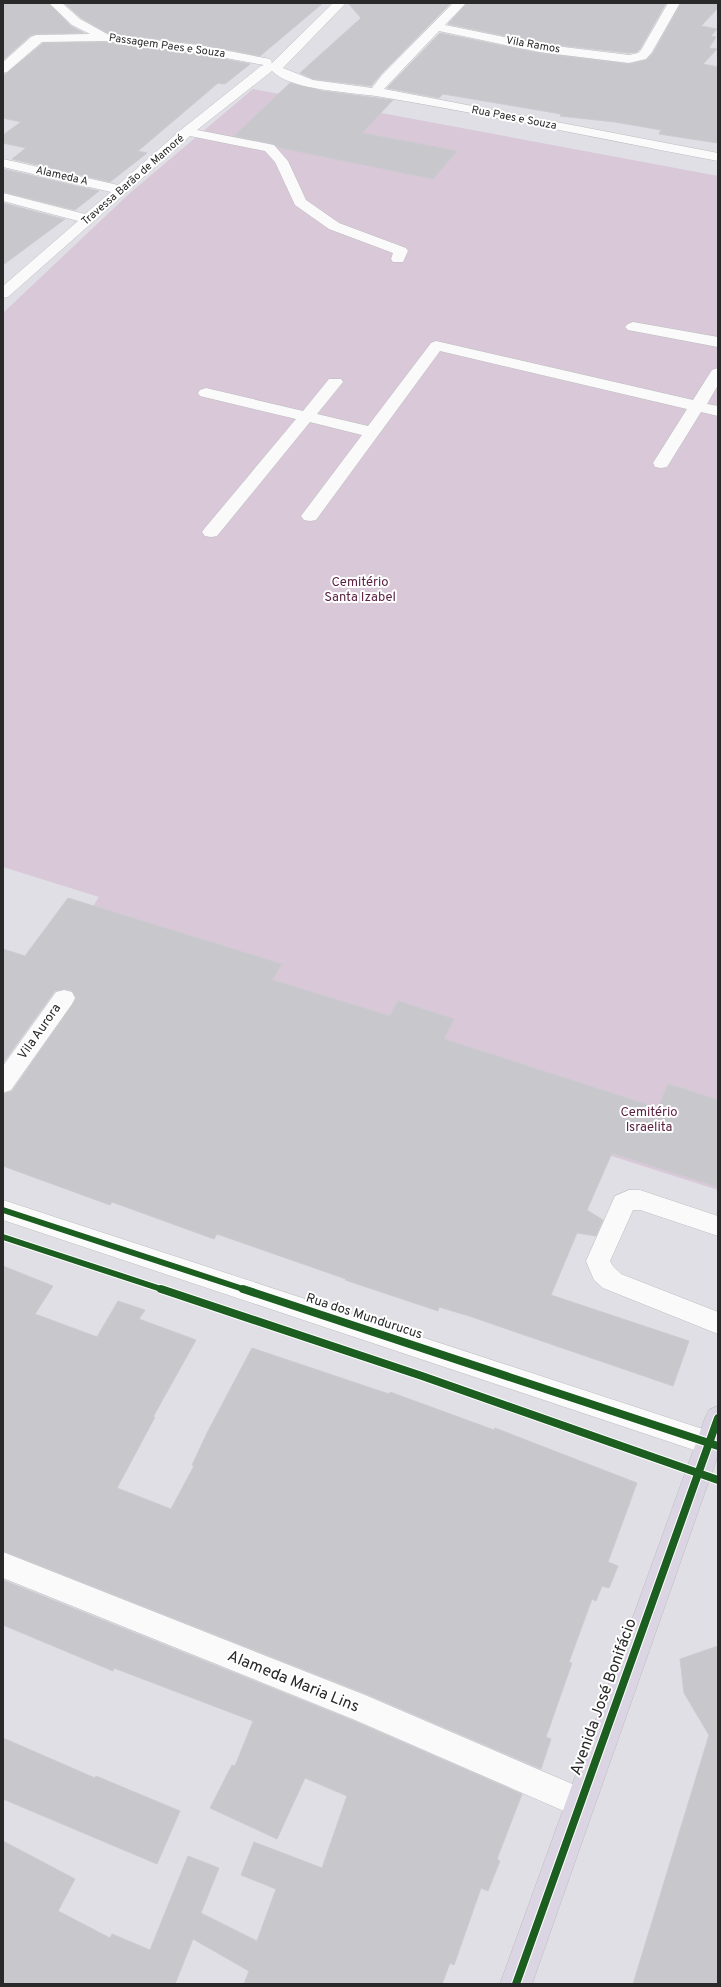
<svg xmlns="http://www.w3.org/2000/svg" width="721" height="1987" viewBox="0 0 721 1987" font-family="Overpass,sans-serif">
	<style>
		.cemetery { fill: #d8c8d8 }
		.building { fill: #c8c7cc; stroke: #cccbd1 }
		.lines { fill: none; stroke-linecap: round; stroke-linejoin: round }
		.minor-casing { stroke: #bebebf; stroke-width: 1 }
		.major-casing { stroke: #bdbdbf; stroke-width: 1 }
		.minor { fill: #fafafb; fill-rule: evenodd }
		.major { fill: #dbd5e3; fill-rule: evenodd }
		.cycleway-far1-casing { stroke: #fff; stroke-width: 8 }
		.cycleway-casing { stroke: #fff; stroke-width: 10 }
		.cycleway-far1 { stroke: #1b5e20; stroke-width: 6 }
		.cycleway { stroke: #1b5e20; stroke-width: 8 }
		.labels { text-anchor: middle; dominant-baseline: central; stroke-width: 4; stroke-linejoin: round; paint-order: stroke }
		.far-street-label { font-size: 11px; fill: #292929; stroke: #fff }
		.park-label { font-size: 13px; fill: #5c2243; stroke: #fff }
		.street-label { font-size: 13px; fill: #292929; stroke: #fff }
		.near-street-label { font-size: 16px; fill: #292929; stroke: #fff }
	</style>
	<rect width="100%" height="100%" fill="#e0dfe6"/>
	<polygon class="cemetery" points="253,89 718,176 718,1190 47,976 99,897 3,867 3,313 130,193"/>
	<g class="building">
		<polygon points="3,3 48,3 71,26 84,33 35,34 30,36 3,60"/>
		<polygon points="64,3 323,3 260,56 198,44 109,34 81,18"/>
		<polygon points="348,3 451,3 381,74 371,86 313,79 300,73 361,18"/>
		<polygon points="467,3 666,3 640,49 637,52 629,53 539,43 448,24"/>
		<polygon points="681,3 718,3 718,8 701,26 717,29 711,36 716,37 709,48 717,49 703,64 718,67 718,143 659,134 661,130 615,122 560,116 561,114 443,94 439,98 387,88 440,33 539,53 629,64 646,60 653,53"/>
		<polygon points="105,42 198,54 250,64 225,84 218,83 138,151 147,153 110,182 12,159 26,148 3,143 3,135 21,122 3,118 3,76 43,43"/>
		<polygon points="290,83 323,91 393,100 362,133 457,151 433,179 286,149 278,147 274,144 234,136"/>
		<polygon points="3,169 99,191 75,210 3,192"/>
		<polygon points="3,203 63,219 65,219 3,265"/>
		<polygon points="68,898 282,964 272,980 390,1016 398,1001 454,1019 444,1039 658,1108 668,1084 718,1100 718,1187 612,1153 587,1210 603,1220 596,1236 577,1233 551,1295 689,1341 673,1386 469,1316 439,1307 438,1311 345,1280 346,1279 217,1234 214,1239 112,1202 110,1205 3,1166 3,1094 12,1091 76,999 72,991 64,989 55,991 3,1063 3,949 25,956"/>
		<polygon points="3,1266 53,1286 35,1314 97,1337 118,1301 145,1310 139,1319 196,1340 153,1417 155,1417 117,1488 171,1509 194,1466 192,1465 208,1431 252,1348 389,1394 390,1392 494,1430 495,1428 637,1483 608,1562 618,1566 609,1588 602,1586 596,1601 592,1599 569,1662 572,1663 546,1737 551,1739 541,1769 366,1694 3,1551"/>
		<polygon points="3,1580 354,1721 522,1794 497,1859 500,1861 488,1891 481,1888 454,1965 450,1963 442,1984 244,1984 249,1971 193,1939 175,1984 3,1984 3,1841 75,1879 58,1911 110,1938 112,1934 150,1950 188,1856 219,1868 201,1913 257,1941 276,1889 241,1875 254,1842 322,1868 347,1796 305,1778 277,1839 210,1808 232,1765 235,1766 253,1721 114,1668 113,1671 3,1625"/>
		<polygon points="718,1646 718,1984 633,1984 709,1735 684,1693 680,1659"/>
		<polygon points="3,1738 95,1778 96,1776 180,1811 157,1864 3,1799"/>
	</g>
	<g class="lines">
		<g class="minor-casing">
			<g id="minor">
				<path d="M49 3H62L80 19 109 35 198 45 270 59 272 62 271 64 333 3H346L283 68 313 80 372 88 382 75 453 3H466L445 25 539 44 629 55 638 53 641 50 668 3H680L652 52 646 59 629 63 539 52 439 31 384 89 718 153V161C606 140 494 116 382 97 354 92 291 91 272 71L197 130 274 145 288 161 306 200 339 223 406 248 408 251 403 262H393L391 259 393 253 329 229 295 205 275 162 265 151 190 136 8 297 3 298V286L78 221 3 201V193L85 214 111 192 3 167V159L118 185 182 129 261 66 264 65 198 53 105 41 42 42 7 72 3 73V62L31 37 36 35 90 34 72 25Z"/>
				<polygon points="633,322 718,337 718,347 628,330 625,327 628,324"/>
				<polygon points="436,341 693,400 712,370 718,368 718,385 707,404 718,406 718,416 701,412 667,467 661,468 655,467 653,463 687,409 440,351 316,520 310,521 304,520 301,516 362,435 310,422 217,536 211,537 205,536 202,532 205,528 296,419 200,396 198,393 200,390 206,388 303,411 329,379 341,379 343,382 317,414 368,426 431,343"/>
				<polygon points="64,990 72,992 75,998 72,1004 11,1090 3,1093 3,1066 56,992"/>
				<polygon points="629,1190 640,1190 718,1216 718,1236 640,1210 633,1210 610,1261 613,1266 621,1274 718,1312 718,1334 603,1288 594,1280 586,1261 615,1196"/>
				<polygon points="3,1200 718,1434 718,1458 3,1220"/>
				<polygon points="3,1552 365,1695 591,1792 595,1803 591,1814 580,1818 355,1720 3,1578"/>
			</g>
		</g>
		<g class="major-casing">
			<polygon id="major" points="718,1406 718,1455 532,1984 500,1984 705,1418 709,1410"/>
		</g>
		<use href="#minor" class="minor"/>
		<use href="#major" class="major"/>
		<g class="cycleway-far1-casing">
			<g id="cycleway-far1">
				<polyline points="3,1210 246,1290"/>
				<polyline points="3,1237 164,1290"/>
			</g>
		</g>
		<g class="cycleway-casing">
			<g id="cycleway">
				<polyline points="161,1289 422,1376 718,1480"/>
				<polyline points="243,1289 718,1446"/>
				<polyline points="516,1984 718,1418"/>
			</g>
		</g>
		<use href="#cycleway-far1" class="cycleway-far1"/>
		<use href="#cycleway" class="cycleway"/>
	</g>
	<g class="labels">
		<g class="far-street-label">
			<text transform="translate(533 45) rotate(10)">Vila Ramos</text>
			<text transform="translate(167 46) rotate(8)">Passagem Paes e Souza</text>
			<text transform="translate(514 118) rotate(11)">Rua Paes e Souza</text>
			<text transform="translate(62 176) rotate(13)">Alameda A</text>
			<text transform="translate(133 180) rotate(-41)">Travessa Barão de Mamoré</text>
		</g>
		<g class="park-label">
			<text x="360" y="583">Cemitério<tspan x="360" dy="15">Santa Izabel</tspan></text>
			<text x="649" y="1113">Cemitério<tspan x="649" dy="15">Israelita</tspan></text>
		</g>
		<g class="street-label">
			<text transform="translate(40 1032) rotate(-55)">Vila Aurora</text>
			<text transform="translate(364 1317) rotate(18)">Rua dos Mundurucus</text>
		</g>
		<g class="near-street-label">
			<text transform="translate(293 1682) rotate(22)">Alameda Maria Lins</text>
			<text transform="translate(604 1697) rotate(-70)">Avenida José Bonifácio</text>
		</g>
	</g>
	<rect width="721" height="1987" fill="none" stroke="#292929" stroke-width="8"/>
</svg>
